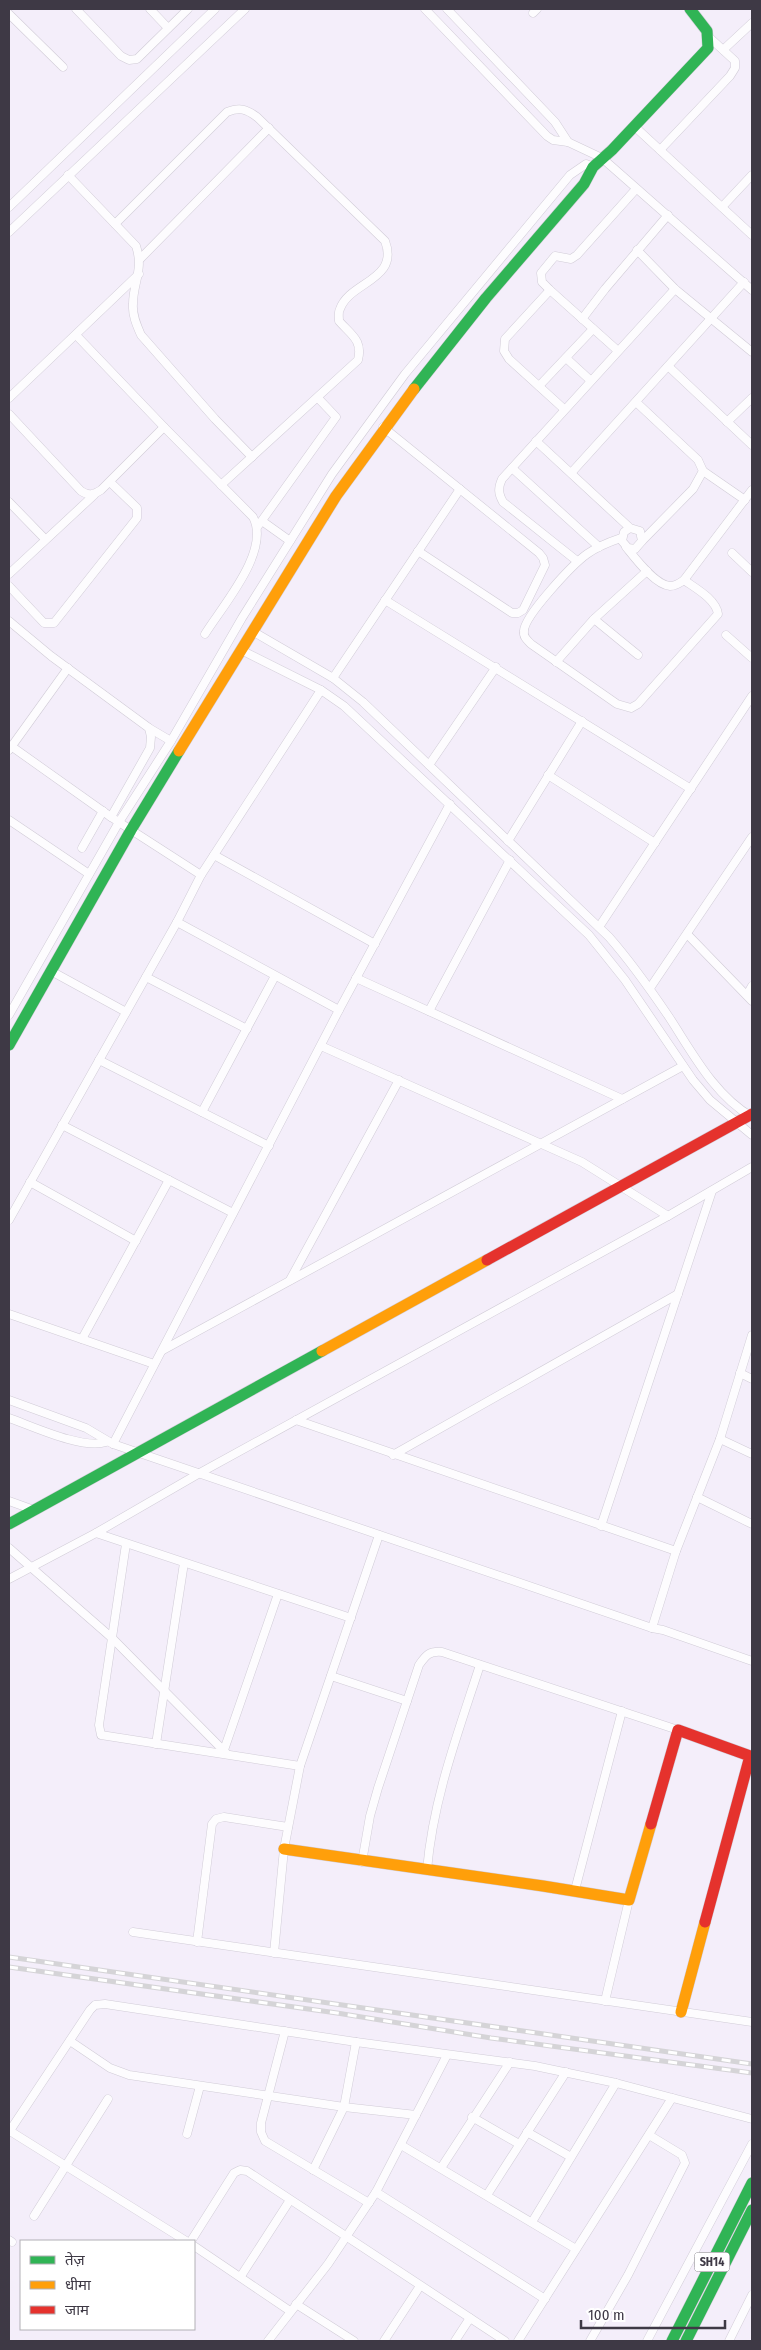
<svg xmlns="http://www.w3.org/2000/svg" width="761" height="2350" viewBox="0 0 761 2350" font-family="'Fira Sans Condensed','Noto Sans Devanagari',sans-serif">
	<style>
		.lines { fill: none; stroke-linecap: round; stroke-linejoin: round }
		.street-casing { stroke: #d1ccd7; stroke-width: 9 }
		.fast-casing { stroke: #d1ccd7; stroke-width: 12 }
		.slow-casing { stroke: #d1ccd7; stroke-width: 12 }
		.jam-casing { stroke: #d1ccd7; stroke-width: 12 }
		.street { stroke: #fdfcfe; stroke-width: 8 }
		.fast { stroke: #30b455; stroke-width: 11 }
		.slow { stroke: #ff9f0a; stroke-width: 11 }
		.jam { stroke: #e5322d; stroke-width: 11 }
		.rail-casing { stroke: #d5d4d7; stroke-width: 5 }
		.rail { stroke: #fff; stroke-width: 3; stroke-dasharray: 9; stroke-linecap: butt }
		.labels { text-anchor: middle; dominant-baseline: central; stroke-width: 4; stroke-linejoin: round; paint-order: stroke }
		.shield { fill: #fff; stroke: #78747d; stroke-width: 1 }
		.shield-label { font-size: 12px; font-weight: bold; fill: #3e3945 }
	</style>
	<rect width="100%" height="100%" fill="#f4eefa"/>
	<g class="lines">
		<g class="street-casing">
			<g id="street">
				<polyline points="76,9 121,56 129,60 137,59 188,9"/>
				<polyline points="150,9 168,28"/>
				<polyline points="425,9 547,136 553,140 568,142 602,158 752,290"/>
				<polyline points="447,9 555,122 568,142"/>
				<polyline points="533,13 537,9"/>
				<polyline points="9,14 63,67"/>
				<polyline points="723,50 752,23"/>
				<polyline points="634,126 752,235"/>
				<polyline points="660,150 730,76 735,68 735,61 710,38"/>
				<path d="M68 175 136 246C144 270 133 282 133 304 132 315 137 326 141 335L215 419 252 457"/>
				<polyline points="9,207 215,9"/>
				<polyline points="722,207 752,175"/>
				<path d="M115 224 227 112C240 107 246 109 257 117L385 241C400 280 349 282 340 309 338 312 339 317 339 321 351 335 363 340 358 360L221 485"/>
				<polyline points="9,232 245,9"/>
				<polyline points="637,250 675,289 752,352"/>
				<polyline points="140,259 269,128"/>
				<polyline points="550,290 505,339 504,351 509,359 564,409"/>
				<polyline points="582,319 605,289 668,215"/>
				<path d="M76 335 164 427 253 517C271 551 223 605 205 634"/>
				<polyline points="617,350 550,290 542,282 541,273 555,256 571,259 577,255 636,189"/>
				<polyline points="566,358 590,380"/>
				<polyline points="668,366 752,445"/>
				<polyline points="539,386 593,329"/>
				<polyline points="9,398 139,274"/>
				<polyline points="636,402 698,460 703,471 693,489 642,541"/>
				<path d="M9 414 81 491C89 496 93 495 101 490L164 427"/>
				<polyline points="727,422 752,398"/>
				<polyline points="383,427 539,553 543,558 545,565 523,610 518,613 512,613 418,551"/>
				<polyline points="536,441 630,528 640,531 642,541 635,549 628,548 622,541 624,532 630,528"/>
				<polyline points="512,468 599,547"/>
				<polyline points="703,471 745,500"/>
				<polyline points="572,472 744,282"/>
				<polyline points="9,502 45,539"/>
				<polyline points="262,521 290,541"/>
				<polyline points="258,526 336,417 318,398"/>
				<path d="M621 538C609 542 597 547 587 554 573 564 524 616 524 631 523 637 527 640 531 644L617 704 631 708 638 704 718 614C716 599 695 588 684 580"/>
				<path d="M626 547C635 558 655 585 670 586 676 586 680 583 684 580L752 490"/>
				<polyline points="732,553 752,572"/>
				<path d="M577 561 503 502C498 493 498 488 502 479L675 289"/>
				<polyline points="9,574 94,495"/>
				<polyline points="9,586 44,623 54,623 137,518 137,508 110,482"/>
				<polyline points="385,600 691,789"/>
				<polyline points="594,619 638,655"/>
				<polyline points="9,621 51,656 149,728 151,737 150,748 111,817"/>
				<path d="M252 631 333 678 363 702 609 937C631 962 650 989 669 1017 692 1052 714 1095 752 1117"/>
				<polyline points="726,635 752,658"/>
				<polyline points="241,650 321,690 344,706 589,935 625,980 693,1080 710,1100 752,1135"/>
				<polyline points="556,662 594,619 647,571"/>
				<polyline points="333,678 460,489"/>
				<polyline points="149,728 171,741"/>
				<polyline points="11,746 111,817 201,875"/>
				<polyline points="9,750 68,668"/>
				<polyline points="429,765 496,667"/>
				<polyline points="548,775 655,843"/>
				<polyline points="9,820 89,874"/>
				<polyline points="508,841 582,721"/>
				<polyline points="82,848 103,811"/>
				<polyline points="214,855 375,944"/>
				<polyline points="177,922 339,1010"/>
				<polyline points="599,927 752,696"/>
				<polyline points="687,934 752,1001"/>
				<polyline points="51,971 126,1012"/>
				<polyline points="146,977 247,1029"/>
				<polyline points="356,978 622,1099"/>
				<polyline points="650,988 752,837"/>
				<polyline points="747,995 752,986"/>
				<polyline points="429,1011 510,860"/>
				<polyline points="9,1015 119,822 171,741 242,618 332,474 405,374 570,175 586,164 593,167"/>
				<polyline points="321,1046 582,1162 668,1216 752,1167"/>
				<polyline points="99,1060 269,1146"/>
				<polyline points="202,1112 275,976"/>
				<polyline points="62,1125 233,1213"/>
				<polyline points="30,1182 136,1241"/>
				<polyline points="9,1220 177,922 201,875 321,690"/>
				<polyline points="290,1280 399,1080"/>
				<polyline points="9,1314 154,1364"/>
				<polyline points="752,1335 720,1439 676,1551 652,1628 663,1630 752,1661"/>
				<polyline points="82,1339 169,1180"/>
				<polyline points="163,1350 683,1066"/>
				<polyline points="740,1373 752,1379"/>
				<polyline points="9,1400 86,1428 113,1444 652,1628"/>
				<path d="M9 1418C32 1426 83 1450 106 1442"/>
				<polyline points="296,1420 676,1551"/>
				<polyline points="720,1439 752,1454"/>
				<polyline points="113,1444 339,1010 450,804"/>
				<polyline points="393,1455 678,1294"/>
				<polyline points="697,1497 752,1524"/>
				<polyline points="9,1501 34,1510"/>
				<polyline points="601,1526 712,1191"/>
				<polyline points="96,1533 351,1618"/>
				<polyline points="126,1544 99,1725 101,1735 300,1766"/>
				<polyline points="9,1548 112,1638 227,1754"/>
				<polyline points="9,1579 96,1533 198,1474 668,1216"/>
				<polyline points="331,1676 407,1701"/>
				<polyline points="156,1744 184,1563"/>
				<polyline points="224,1750 278,1594"/>
				<path d="M362 1862 370 1816 378 1788 419 1665C426 1655 429 1651 442 1652L678 1730"/>
				<path d="M427 1870C433 1799 458 1733 480 1665"/>
				<polyline points="575,1890 622,1711"/>
				<polyline points="133,1932 752,2022"/>
				<polyline points="197,1942 212,1824 216,1819 224,1817 288,1827"/>
				<polyline points="274,1953 284,1849 300,1766 379,1535"/>
				<polyline points="605,2001 629,1900"/>
				<polyline points="285,2031 261,2123 261,2132 265,2141 369,2203"/>
				<polyline points="70,2041 110,2068 129,2075 344,2107 416,2115"/>
				<polyline points="472,2117 519,2144"/>
				<polyline points="10,2131 186,2241"/>
				<polyline points="9,2132 90,2010 95,2005 105,2004 356,2042 535,2066 616,2083 752,2119"/>
				<polyline points="527,2132 571,2157"/>
				<polyline points="187,2134 200,2086"/>
				<polyline points="401,2145 576,2249"/>
				<polyline points="441,2168 510,2062"/>
				<polyline points="313,2170 344,2107 356,2042"/>
				<polyline points="376,2192 545,2299"/>
				<polyline points="487,2195 566,2072"/>
				<polyline points="34,2216 108,2099"/>
				<polyline points="532,2222 616,2083"/>
				<polyline points="9,2240 12,2242"/>
				<polyline points="191,2241 234,2173 240,2170 247,2171 505,2341"/>
				<polyline points="194,2246 290,2311"/>
				<polyline points="241,2276 290,2200"/>
				<polyline points="296,2304 354,2341"/>
				<polyline points="268,2341 328,2264 376,2192 447,2055"/>
				<polyline points="384,2341 420,2286"/>
				<polyline points="455,2341 470,2318"/>
				<polyline points="518,2341 672,2098"/>
				<polyline points="590,2341 628,2275 685,2163 682,2155 649,2135"/>
				<polyline points="647,2341 752,2144"/>
				<polyline points="729,2341 752,2295"/>
			</g>
		</g>
		<g class="fast-casing">
			<g id="fast">
				<polyline points="414,389 486,298 584,184 593,167 612,150 708,48 707,31 690,9"/>
				<polyline points="9,1045 131,830 179,751"/>
				<polyline points="9,1524 322,1351"/>
				<polyline points="672,2341 752,2183"/>
				<polyline points="686,2341 752,2210"/>
			</g>
		</g>
		<g class="slow-casing">
			<g id="slow">
				<polyline points="179,751 336,496 414,389"/>
				<polyline points="322,1351 487,1260"/>
				<polyline points="284,1849 543,1886 629,1900 651,1824"/>
				<polyline points="681,2012 705,1922"/>
			</g>
		</g>
		<g class="jam-casing">
			<g id="jam">
				<polyline points="487,1260 752,1114"/>
				<polyline points="651,1824 678,1730 750,1756 705,1922"/>
			</g>
		</g>
		<use href="#street" class="street"/>
		<use href="#fast" class="fast"/>
		<use href="#slow" class="slow"/>
		<use href="#jam" class="jam"/>
		<g class="rail-casing">
			<g id="rail">
				<polyline points="9,1957 752,2064"/>
				<polyline points="9,1967 337,2013 491,2038 752,2073"/>
			</g>
		</g>
		<use href="#rail" class="rail"/>
	</g>
	<g class="labels">
		<rect class="shield" x="694.5" y="2252.5" width="35" height="19" rx="4"/>
		<g class="shield-label">
			<text x="712" y="2262">SH14</text>
		</g>
	</g>
	<rect width="761" height="2350" fill="none" stroke="#3e3945" stroke-width="20"/>
	<rect x="20" y="2240" width="175" height="90" fill="#ffffff" stroke="#b2b0b5"/>
	<rect x="30" y="2256" width="25" height="8" fill="#30b455" stroke="#b2b0b5"/>
	<text x="65" y="2265" font-size="15" fill="#3e3945">तेज़</text>
	<rect x="30" y="2281" width="25" height="8" fill="#ff9f0a" stroke="#b2b0b5"/>
	<text x="65" y="2290" font-size="15" fill="#3e3945">धीमा</text>
	<rect x="30" y="2306" width="25" height="8" fill="#e5322d" stroke="#b2b0b5"/>
	<text x="65" y="2315" font-size="15" fill="#3e3945">जाम</text>
	<path d="M581 2320v8h144v-8" fill="none" stroke="#3e3945" stroke-width="2.5"/>
	<text x="588" y="2320" font-size="15" fill="#3e3945" stroke="#ffffff" stroke-width="4" paint-order="stroke">100 m</text>
</svg>
